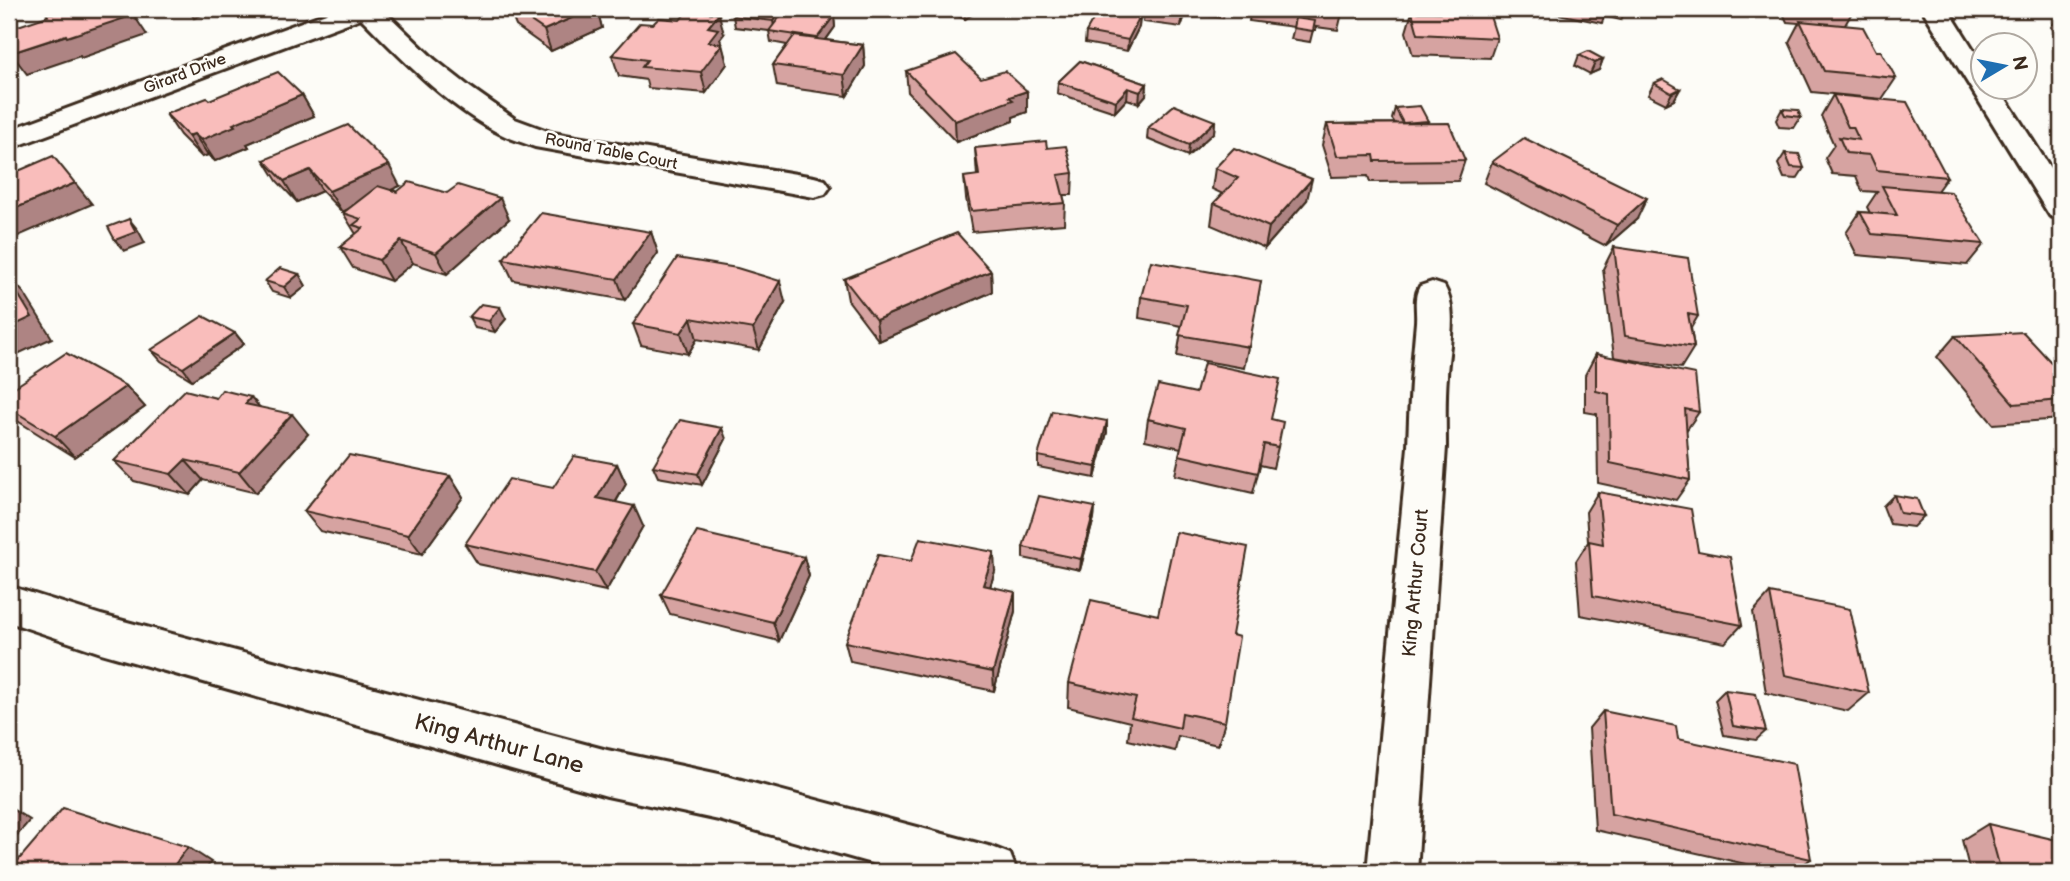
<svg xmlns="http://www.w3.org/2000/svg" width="2070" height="881" viewBox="0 0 2070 881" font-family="'Balsamiq Sans',sans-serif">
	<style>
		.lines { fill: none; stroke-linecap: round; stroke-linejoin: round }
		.minor-casing { stroke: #3b2a1e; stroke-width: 6 }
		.minor { fill: #fdfcf7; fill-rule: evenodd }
		.wall { fill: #d6a3a1; stroke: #3b2a1e; stroke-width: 2 }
		.shaded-wall { fill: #ae8483; stroke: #3b2a1e; stroke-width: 2 }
		.building { fill: #f9bdbb; stroke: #3b2a1e; stroke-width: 2 }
		.labels { text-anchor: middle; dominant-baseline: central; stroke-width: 5; stroke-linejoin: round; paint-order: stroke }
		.far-street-label { font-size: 16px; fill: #3b2a1e; stroke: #fdfcf7 }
		.street-label { font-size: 19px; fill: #3b2a1e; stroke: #fdfcf7 }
		.near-street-label { font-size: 23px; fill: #3b2a1e; stroke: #fdfcf7 }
	</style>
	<rect width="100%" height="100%" fill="#fdfcf7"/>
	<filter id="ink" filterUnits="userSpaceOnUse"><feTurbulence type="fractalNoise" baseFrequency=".0143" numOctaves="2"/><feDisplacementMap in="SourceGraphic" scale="14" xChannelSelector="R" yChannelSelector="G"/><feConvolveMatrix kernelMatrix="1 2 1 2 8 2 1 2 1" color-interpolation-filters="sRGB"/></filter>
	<g filter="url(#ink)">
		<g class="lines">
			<g class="minor-casing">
				<g id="minor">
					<path d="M337 9H382L434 59 471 88 515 119 553 133 814 177 825 180 830 187 825 194 814 197 535 147C522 142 507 138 495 131 445 104 401 58 361 18L9 149V130Z"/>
					<polygon points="1922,9 1948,9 1982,63 1982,88 1999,88 2061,185 2061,219 2050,216"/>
					<path d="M1432 282 1444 286C1459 311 1448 348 1447 376 1445 400 1446 424 1446 447L1417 872H1367L1408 447C1409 405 1412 364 1416 322 1417 309 1413 298 1420 286Z"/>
					<polygon points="9,586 101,615 607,750 719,774 992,847 1010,854 1017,872 903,872 719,820 607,796 101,653 9,622"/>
				</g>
			</g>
			<use href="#minor" class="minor"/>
		</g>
		<g class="wall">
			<polygon points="509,9 597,9 602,28 551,51 516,26"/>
			<polygon points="739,9 791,9 834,16 835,27 826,40 863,45 865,66 847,96 777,86 773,65 787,45 771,42 769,31 735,27 733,16"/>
			<polygon points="942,9 981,9 965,19"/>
			<polygon points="1144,9 1225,9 1223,18 1186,13 1181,27 1143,22"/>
			<polygon points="1251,9 1343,9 1338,30 1316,27 1316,30 1313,30 1310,42 1291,39 1294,27 1249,21"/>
			<polygon points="1545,9 1626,9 1621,20 1604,16 1602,23 1544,11"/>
			<polygon points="1781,9 1854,9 1845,25 1876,51 1896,78 1882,99 1812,92 1789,42 1799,23 1787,22"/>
			<polygon points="1412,12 1497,38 1490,58 1413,55 1406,32"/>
			<polygon points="2061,14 2061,39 2051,27"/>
			<polygon points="1140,16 1139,27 1127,51 1085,43 1086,32"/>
			<polygon points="724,34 720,39 727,64 706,93 648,88 646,80 619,76 612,55"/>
			<polygon points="1579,55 1603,59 1599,70 1590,74 1575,66"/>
			<polygon points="1080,61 1147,84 1146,95 1139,103 1127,99 1115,112 1057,93 1058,82"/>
			<polygon points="906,71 981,78 1027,91 1027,112 1013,117 1013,121 956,142 908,92"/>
			<polygon points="1654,83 1680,89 1674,100 1666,104 1648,95"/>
			<polygon points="302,95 314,116 247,144 249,147 215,161 208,155 202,157 180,135 166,114 209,100"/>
			<polygon points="1833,95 1947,177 1937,191 1984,244 1967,265 1857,255 1846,233 1860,212 1870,213 1867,207 1877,192 1862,191 1856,176 1832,174 1825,158 1834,145 1821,116"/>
			<polygon points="1395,108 1428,121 1427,123 1465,160 1458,181 1370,182 1368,176 1332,177 1322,145 1327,124 1395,123 1392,119"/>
			<polygon points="1782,109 1801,117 1794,128 1779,127 1776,120"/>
			<polygon points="1215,121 1214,132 1188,156 1147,139 1148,128"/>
			<polygon points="975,148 1047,148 1073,173 1072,195 1063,195 1065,203 1064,224 972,232 966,198 964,177 977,176"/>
			<polygon points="1785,153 1804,168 1797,179 1784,178 1778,164"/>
			<polygon points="264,160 400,186 391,190 509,219 447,274 413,263 391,281 353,268 340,247 356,234 343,213 347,210 342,212 322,191 297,202 277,181"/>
			<polygon points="1492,162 1637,219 1606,246 1484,183"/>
			<polygon points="1215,168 1307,200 1265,248 1211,225 1214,203 1223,194 1212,189"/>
			<polygon points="651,232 658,253 625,300 513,280 503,259"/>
			<polygon points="1614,247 1698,316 1691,328 1694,347 1681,368 1614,357 1603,269"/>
			<polygon points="991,271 992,292 879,341 848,300 844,279"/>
			<polygon points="299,274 306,286 291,298 272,292 265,281"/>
			<polygon points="1261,281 1244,368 1177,356 1182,326 1139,318 1141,297"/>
			<polygon points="785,302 759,350 697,339 688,354 641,345 633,324"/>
			<polygon points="469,317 506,319 495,332 475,328"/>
			<polygon points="235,333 244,344 192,380 161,361 151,350"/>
			<polygon points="1955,336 2061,373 2061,419 1993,424 1937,357"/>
			<polygon points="1596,354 1699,412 1686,431 1690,480 1676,500 1598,483 1597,414 1585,412 1585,375"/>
			<polygon points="126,386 145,407 75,457 16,420 9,413 9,391"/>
			<polygon points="259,407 308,434 256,493 203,480 190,495 134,481 114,461"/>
			<polygon points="1148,419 1278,447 1273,468 1260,465 1253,493 1175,475 1181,448 1145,440"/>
			<polygon points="1107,421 1107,432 1095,478 1038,467 1038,456"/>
			<polygon points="726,439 702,485 658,477 653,466"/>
			<polygon points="617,464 626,484 616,502 643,526 606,591 478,564 465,544 553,488"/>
			<polygon points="450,476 463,497 422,554 320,531 304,511"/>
			<polygon points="1598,492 1698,551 1742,625 1725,643 1580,615 1576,561 1588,542 1586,512"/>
			<polygon points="1894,495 1924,516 1913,527 1890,524 1883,506"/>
			<polygon points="1095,507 1094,518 1080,570 1023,558 1023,547"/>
			<polygon points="804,557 809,576 779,641 670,614 661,595"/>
			<polygon points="911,561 995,571 990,587 1015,611 994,691 850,661 845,642"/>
			<polygon points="1770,593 1869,693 1848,711 1766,693 1753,612"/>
			<polygon points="1232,635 1225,722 1218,745 1178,736 1175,751 1128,740 1130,722 1068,707 1069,683"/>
			<polygon points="1725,690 1766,731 1756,740 1724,735 1715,700"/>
			<polygon points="1603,711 1678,739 1811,859 1792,872 1781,872 1595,830 1589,728"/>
			<polygon points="1988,824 2061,872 1970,872 1962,840"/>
		</g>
		<g class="shaded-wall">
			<polygon points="188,9 218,9 194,18"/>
			<polygon points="592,9 597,9 602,28 551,51 544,30"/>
			<polygon points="781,9 791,9 775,32 773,21"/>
			<polygon points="964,9 981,9 965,19"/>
			<polygon points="1183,9 1187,9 1181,27"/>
			<polygon points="133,14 147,35 81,58 80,56 27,74 11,53"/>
			<polygon points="719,14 724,34 720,39 722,45 722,44 727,64 706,93 701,72 708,42 708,27"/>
			<polygon points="834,16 835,27 819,49 817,38"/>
			<polygon points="1140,16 1139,27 1127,51 1128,40"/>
			<polygon points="863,45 865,66 847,96 844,75"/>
			<polygon points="1603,59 1599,70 1590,74 1595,63"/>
			<polygon points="1147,84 1146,95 1139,103 1140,92"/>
			<polygon points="1128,88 1127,99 1115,112 1116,101"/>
			<polygon points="1680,89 1674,100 1666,104 1672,93"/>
			<polygon points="1027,91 1027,112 1013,117 1013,121 956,142 955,121 1009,97"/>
			<polygon points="302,95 314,116 247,144 249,147 215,161 201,140 233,124"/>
			<polygon points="1215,121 1214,132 1188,156 1189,145"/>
			<polygon points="194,134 208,155 202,157 188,136"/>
			<polygon points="389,165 400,186 342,212 329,191"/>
			<polygon points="310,170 322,191 297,202 284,181"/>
			<polygon points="1312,179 1307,200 1265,248 1269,227"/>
			<polygon points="75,183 92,204 9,240 9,211"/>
			<polygon points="500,198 509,219 447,274 436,253"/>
			<polygon points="1647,198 1637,219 1606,246 1617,225"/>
			<polygon points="129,219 138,230 145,243 124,251 115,240"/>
			<polygon points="651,232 658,253 625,300 617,279"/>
			<polygon points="401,241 413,263 391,281 379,260"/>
			<polygon points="991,271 992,292 879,341 876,320"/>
			<polygon points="299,274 306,286 291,298 284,287"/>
			<polygon points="9,276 24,293 52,338 9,358"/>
			<polygon points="780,281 785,302 759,350 753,329"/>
			<polygon points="500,307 506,319 495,332 489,321"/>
			<polygon points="691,318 697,339 688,354 681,333"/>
			<polygon points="235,333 244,344 192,380 183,368"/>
			<polygon points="126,386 145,407 75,457 55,436"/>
			<polygon points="251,397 268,417 245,404"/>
			<polygon points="292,414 308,434 256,493 239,472"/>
			<polygon points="1107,421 1107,432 1095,478 1096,467"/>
			<polygon points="722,428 726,439 702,485 698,474"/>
			<polygon points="185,460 203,480 190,495 171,474"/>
			<polygon points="617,464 626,484 606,518 597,498"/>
			<polygon points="450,476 463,497 422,554 408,535"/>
			<polygon points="634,506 643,526 606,591 595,572"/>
			<polygon points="1095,507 1094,518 1080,570 1081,559"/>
			<polygon points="994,552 995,571 984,605 983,585"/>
			<polygon points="804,557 809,576 779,641 773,622"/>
			<polygon points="1015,592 1015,611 994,691 993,672"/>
			<polygon points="9,807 30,820 9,845"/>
			<polygon points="188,847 211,862 204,872 169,872"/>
		</g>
		<g class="building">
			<polygon points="513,9 592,9 544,30"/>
			<polygon points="739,9 781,9 773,21 733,16"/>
			<polygon points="786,9 787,9 834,16 817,38 769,31"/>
			<polygon points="1099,9 1140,16 1128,40 1086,32"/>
			<polygon points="688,10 719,14 708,27 718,29 708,42 722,44 701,72 642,67 647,60 612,55 640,23 653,24 659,18 680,20"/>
			<polygon points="1412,12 1489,13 1497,38 1418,34"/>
			<polygon points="46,13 133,14 134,15 67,37 66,35 11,53 9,49 9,29 48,16"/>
			<polygon points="1295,18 1315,21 1313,31 1293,28"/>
			<polygon points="1800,21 1863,27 1876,51 1881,51 1896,78 1824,71"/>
			<polygon points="794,36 863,45 844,75 773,65"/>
			<polygon points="1588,51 1603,59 1595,63 1579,55"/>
			<polygon points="956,54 981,78 1005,71 1027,91 1009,97 1013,100 955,121 906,71"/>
			<polygon points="1080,61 1147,84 1140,92 1128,88 1116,101 1058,82"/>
			<polygon points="278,72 302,95 233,124 235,126 201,140 194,134 188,136 166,114 207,98 209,100"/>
			<polygon points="1663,79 1680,89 1672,93 1654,83"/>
			<polygon points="1833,95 1907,102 1947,177 1877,170 1870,155 1846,153 1839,137 1859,140 1853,127 1848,127"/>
			<polygon points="1174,105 1215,121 1189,145 1148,128"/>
			<polygon points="1420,106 1428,121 1403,123 1395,108"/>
			<polygon points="1782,109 1798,110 1801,117 1785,115"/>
			<polygon points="1449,123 1465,160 1375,161 1374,155 1337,156 1327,124"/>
			<polygon points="348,125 389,165 329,191 310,170 284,181 264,160"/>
			<polygon points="1524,138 1647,198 1617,225 1492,162"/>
			<polygon points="1046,141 1047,148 1066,146 1073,173 1058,175 1065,203 971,211 964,177 979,175 975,148"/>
			<polygon points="1234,148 1312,179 1269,227 1214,203 1238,178 1215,168"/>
			<polygon points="1785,153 1799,154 1804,168 1791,167"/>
			<polygon points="53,156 75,183 9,211 9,175"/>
			<polygon points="409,182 447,193 458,185 500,198 436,253 401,241 379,260 340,247 363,228 353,225 361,219 343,213 378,186 397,192"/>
			<polygon points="1882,186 1951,192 1984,244 1872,234 1860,212 1897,215"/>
			<polygon points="541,213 651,232 617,279 503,259"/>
			<polygon points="129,219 136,232 115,240 108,227"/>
			<polygon points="957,233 991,271 876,320 844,279"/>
			<polygon points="1614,247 1688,258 1698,316 1688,314 1694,347 1625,336"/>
			<polygon points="677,258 737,268 780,281 753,329 691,318 681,333 633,324"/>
			<polygon points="1151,261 1261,281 1249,347 1179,335 1187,305 1141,297"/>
			<polygon points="280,268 299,274 284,287 265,281"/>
			<polygon points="9,279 32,317 9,328"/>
			<polygon points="481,304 500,307 489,321 469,317"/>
			<polygon points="203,316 235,333 183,368 151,350"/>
			<polygon points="2023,332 2061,373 2061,400 2014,404 1955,336"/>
			<polygon points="66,353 126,386 55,436 9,408 9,391"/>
			<polygon points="1596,354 1695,374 1699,412 1685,409 1690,480 1610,463 1609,394 1596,391"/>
			<polygon points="1204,363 1280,379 1271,419 1283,422 1278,447 1264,444 1258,473 1179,455 1186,428 1148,419 1158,385 1196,393"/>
			<polygon points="185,390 216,398 222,390 251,397 245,404 292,414 239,472 185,460 171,474 114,461"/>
			<polygon points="1052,411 1107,421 1096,467 1038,456"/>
			<polygon points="680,420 722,428 698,474 653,466"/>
			<polygon points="349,455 450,476 408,535 304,511"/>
			<polygon points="574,456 617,464 597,498 634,506 595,572 465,544 509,479 553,488"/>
			<polygon points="1598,492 1691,509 1698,551 1730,557 1742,625 1593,596 1589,541 1603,544"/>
			<polygon points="1894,495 1917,499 1924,516 1900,513"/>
			<polygon points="1039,496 1095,507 1081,559 1023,547"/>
			<polygon points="697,532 804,557 773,622 661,595"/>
			<polygon points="1176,532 1248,547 1232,635 1239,637 1225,722 1182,713 1180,728 1131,717 1136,698 1069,683 1091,600 1158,615"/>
			<polygon points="920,538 994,552 983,585 1015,592 993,672 845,642 878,555 911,561"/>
			<polygon points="1770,593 1850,609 1869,693 1785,675"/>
			<polygon points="1725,690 1756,694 1766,731 1733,726"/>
			<polygon points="1603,711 1676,726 1678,739 1794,764 1811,859 1611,814"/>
			<polygon points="63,808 188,847 169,872 9,872 9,871"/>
			<polygon points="1988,824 2061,841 2061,872 2001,872"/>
		</g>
	</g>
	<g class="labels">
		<g class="far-street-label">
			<text transform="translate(185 74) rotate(-21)">Girard Drive</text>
			<text transform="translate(611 152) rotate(11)">Round Table Court</text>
		</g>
		<g class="street-label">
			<text transform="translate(1416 583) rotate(-85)">King Arthur Court</text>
		</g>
		<g class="near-street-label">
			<text transform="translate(499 744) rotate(15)">King Arthur Lane</text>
		</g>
	</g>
	<rect width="2070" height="881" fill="none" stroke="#fdfcf7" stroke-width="35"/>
	<rect x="18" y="18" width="2035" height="846" fill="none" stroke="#3b2a1e" stroke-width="2.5" filter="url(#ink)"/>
	<g transform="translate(2004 66) rotate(80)"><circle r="33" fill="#fdfcf7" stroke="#afa8a0" stroke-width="2"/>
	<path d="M0-5L12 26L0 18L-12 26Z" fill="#1f6fb2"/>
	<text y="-10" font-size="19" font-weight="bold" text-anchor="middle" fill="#3b2a1e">N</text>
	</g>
</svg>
